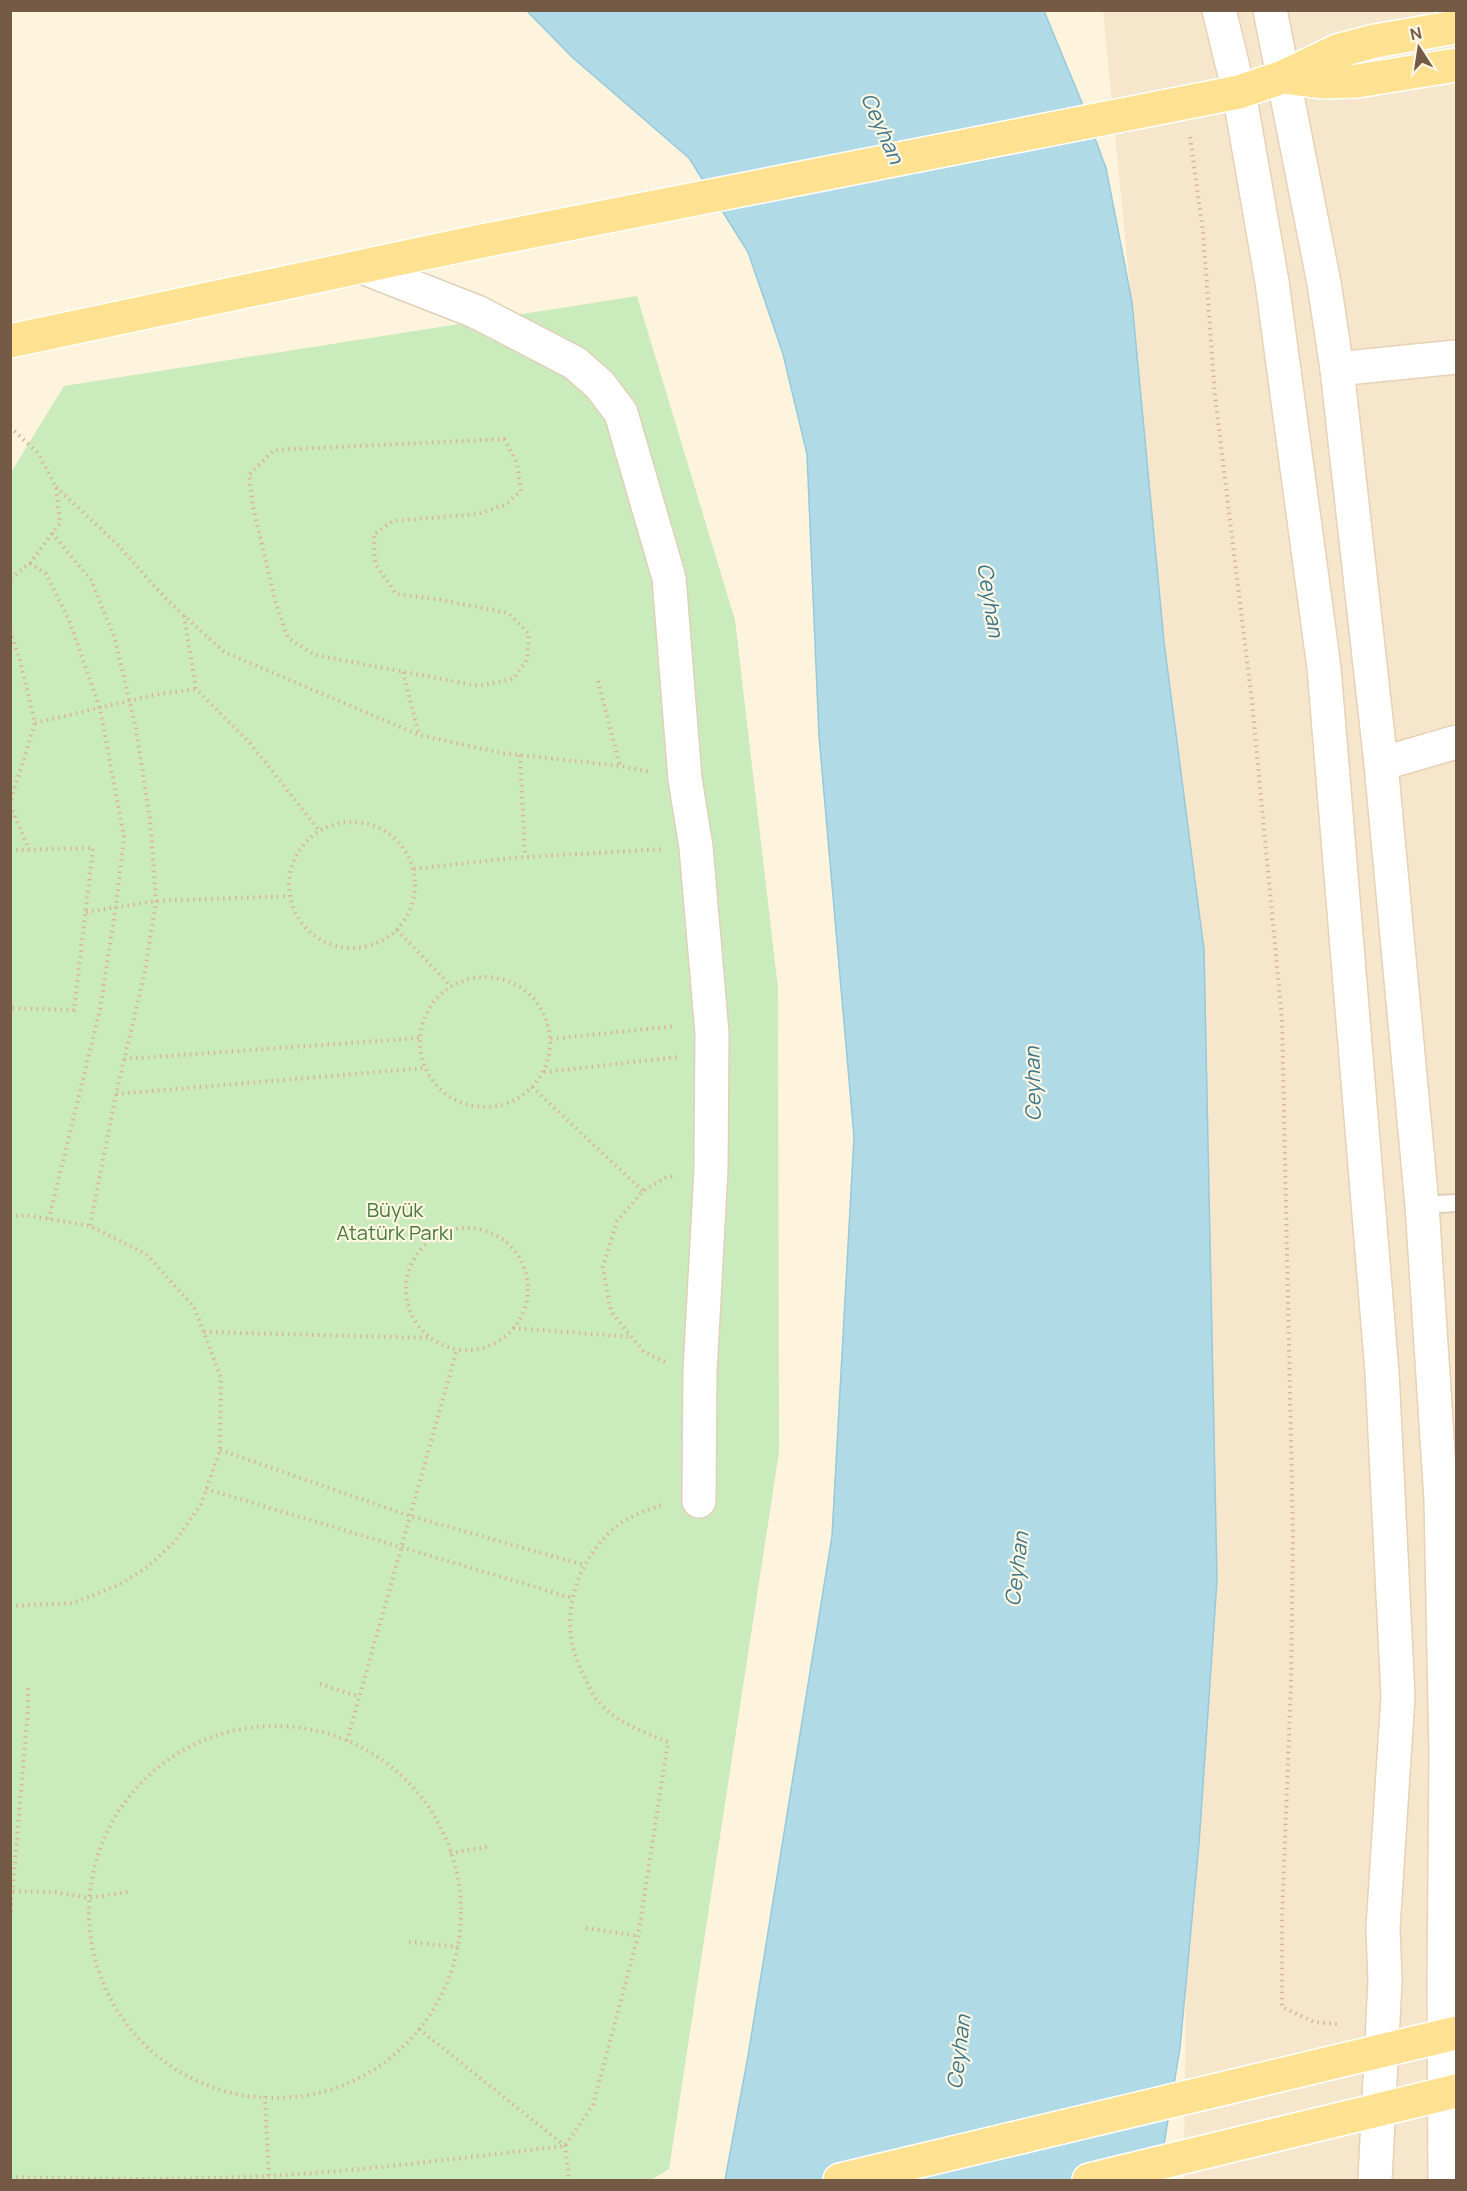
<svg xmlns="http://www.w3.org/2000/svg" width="1467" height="2191" viewBox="0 0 1467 2191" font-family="Manrope,sans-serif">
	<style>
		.residential { fill: #f6e6cb }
		.green { fill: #caebbb }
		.water { fill: #b1dae7; stroke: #96c9da; stroke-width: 1.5 }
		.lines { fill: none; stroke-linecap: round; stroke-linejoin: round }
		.lane-casing { stroke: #e1d0b9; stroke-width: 20 }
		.street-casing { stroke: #e1d0b9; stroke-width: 36 }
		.secondary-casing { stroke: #e7d2b6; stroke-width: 36 }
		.primary-casing { stroke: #fff; stroke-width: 36 }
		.path { stroke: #d9b697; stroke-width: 4; stroke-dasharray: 1.5 4.5; stroke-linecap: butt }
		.lane { stroke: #fff; stroke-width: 16 }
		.street { stroke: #fff; stroke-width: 33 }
		.secondary { stroke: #fff; stroke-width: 33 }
		.primary { stroke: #ffe192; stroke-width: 33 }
		.labels { text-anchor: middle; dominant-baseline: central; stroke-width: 4.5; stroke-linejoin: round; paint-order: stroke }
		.park-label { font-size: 20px; fill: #497b3c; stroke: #fff7e4 }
		.water-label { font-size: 21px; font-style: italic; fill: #3d758a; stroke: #fff7e4 }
	</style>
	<rect width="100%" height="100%" fill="#fef4dd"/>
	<polygon class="residential" points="1103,11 1456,11 1456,2180 1184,2180 1193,935"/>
	<polygon class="green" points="637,296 735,620 778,988 779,1452 669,2169 651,2180 11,2180 10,474 64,386"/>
	<polygon class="water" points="527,11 1044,11 1080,98 1106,168 1132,302 1164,642 1204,950 1217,1580 1199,1843 1180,2048 1158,2180 725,2180 748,2056 832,1536 854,1137 819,736 807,454 783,354 748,252 689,158 572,57"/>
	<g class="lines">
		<g class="lane-casing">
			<polyline id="lane" points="1422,1205 1456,1203"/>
		</g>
		<g class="street-casing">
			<polyline id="street" points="362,267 477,312 575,363 600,385 621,413 669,578 685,779 696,847 712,1033 711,1169 700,1372 699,1501"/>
		</g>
		<g class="secondary-casing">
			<g id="secondary">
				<polyline points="1219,10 1239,92 1272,282 1324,668 1382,1372 1398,1696 1383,1928 1385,1981 1375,2180"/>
				<polyline points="1270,10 1324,283 1337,369 1381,764 1422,1205 1441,1500 1446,1755 1444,1983 1445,2180"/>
				<polyline points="1337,369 1456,357"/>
				<polyline points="1381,764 1456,742"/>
			</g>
		</g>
		<g class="primary-casing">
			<g id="primary">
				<polyline points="1283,77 1322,82 1357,81 1456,65"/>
				<polyline points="10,341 482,241 1239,92 1283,77 1337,51 1375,41 1456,27"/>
				<polyline points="840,2180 1456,2033"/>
				<polyline points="1089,2180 1456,2091"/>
			</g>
		</g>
		<g class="path">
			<polyline points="1190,137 1203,232 1215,396 1252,702 1282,1019 1293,1534 1291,1684 1282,1916 1282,2007 1314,2022 1338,2024"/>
			<polyline points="10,427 38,453 56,487 60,523 30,563 10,579"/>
			<polygon points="504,439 517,463 521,491 505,505 477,514 393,521 374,534 375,563 396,594 436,599 508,613 529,634 527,660 513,679 479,686 315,655 288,638 276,604 253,507 249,475 274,450"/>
			<polyline points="56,487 117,544 166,599 224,652 419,735 502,753 620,766 651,772"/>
			<polyline points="52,533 91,580 115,639 136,729 150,819 156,901 145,971 116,1094 90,1226"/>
			<polyline points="30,563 46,574 69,620 100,709 124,837 116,906 100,1009 49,1219"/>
			<polyline points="184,616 196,689 249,742 319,830"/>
			<polyline points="10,631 20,661 35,723 10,803"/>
			<polyline points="403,672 419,735"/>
			<polyline points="598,681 620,766"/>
			<polyline points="35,723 153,695 196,689"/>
			<polyline points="520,755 525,857"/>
			<polyline points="10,805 29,850"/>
			<circle cx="352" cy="885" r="63"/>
			<polyline points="10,850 93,848 74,1010 10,1008"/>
			<polyline points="414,869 512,858 662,849"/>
			<polyline points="86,912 156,901 289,896"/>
			<polyline points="397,930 451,986"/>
			<circle cx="485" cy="1042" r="65"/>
			<polyline points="551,1039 676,1026"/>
			<polyline points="124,1059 420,1038"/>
			<polyline points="544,1072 678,1057"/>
			<polyline points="532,1087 643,1191"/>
			<polyline points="116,1094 425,1068"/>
			<polyline points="10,1217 25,1215 90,1226 146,1254 194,1307 221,1378 220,1450 201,1504 176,1540 149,1566 119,1585 73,1603 10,1606"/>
			<circle cx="467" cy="1289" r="61"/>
			<polyline points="513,1328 631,1337"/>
			<polyline points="204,1332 431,1338"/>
			<polyline points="665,1362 644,1352 611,1312 603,1267 617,1221 643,1191 667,1177 675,1176"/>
			<polyline points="220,1450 410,1516 584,1565"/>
			<polyline points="206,1489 572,1598"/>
			<polyline points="320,1684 360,1697"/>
			<circle cx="275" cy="1912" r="186"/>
			<polyline points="347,1741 457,1349"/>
			<polyline points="450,1853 491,1846"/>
			<polyline points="13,1891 54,1892 89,1898 128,1892"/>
			<polyline points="10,1917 28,1711 28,1688"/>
			<polyline points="586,1928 638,1936"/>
			<polyline points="409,1942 458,1947"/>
			<polyline points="419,2029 565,2146 569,2180"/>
			<polyline points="265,2096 269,2180"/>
			<path d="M10 2177C88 2179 166 2180 243 2177 351 2173 458 2158 565 2146L593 2105 638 1936 668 1742C642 1731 616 1723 597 1700 592 1694 588 1684 584 1676 557 1626 571 1569 612 1530 626 1517 647 1510 665 1504"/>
		</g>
		<use href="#lane" class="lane"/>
		<use href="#street" class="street"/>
		<use href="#secondary" class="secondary"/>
		<use href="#primary" class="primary"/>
	</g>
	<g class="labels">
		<g class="park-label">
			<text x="395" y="1209">Büyük<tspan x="395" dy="23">Atatürk Parkı</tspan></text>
		</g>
		<g class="water-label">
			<text transform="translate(883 128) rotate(66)">Ceyhan</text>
			<text transform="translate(991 600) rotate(81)">Ceyhan</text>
			<text transform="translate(1032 1084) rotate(-91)">Ceyhan</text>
			<text transform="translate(1016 1569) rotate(-83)">Ceyhan</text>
			<text transform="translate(958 2052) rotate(-83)">Ceyhan</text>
		</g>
	</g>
	<rect width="1467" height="2191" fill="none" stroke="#745a44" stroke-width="24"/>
	<g transform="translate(1419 48) rotate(348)" stroke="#fff7e4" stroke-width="4.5" paint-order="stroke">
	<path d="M0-4.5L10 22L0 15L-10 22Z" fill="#745a44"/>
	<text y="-9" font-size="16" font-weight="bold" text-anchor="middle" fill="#745a44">N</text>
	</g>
</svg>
